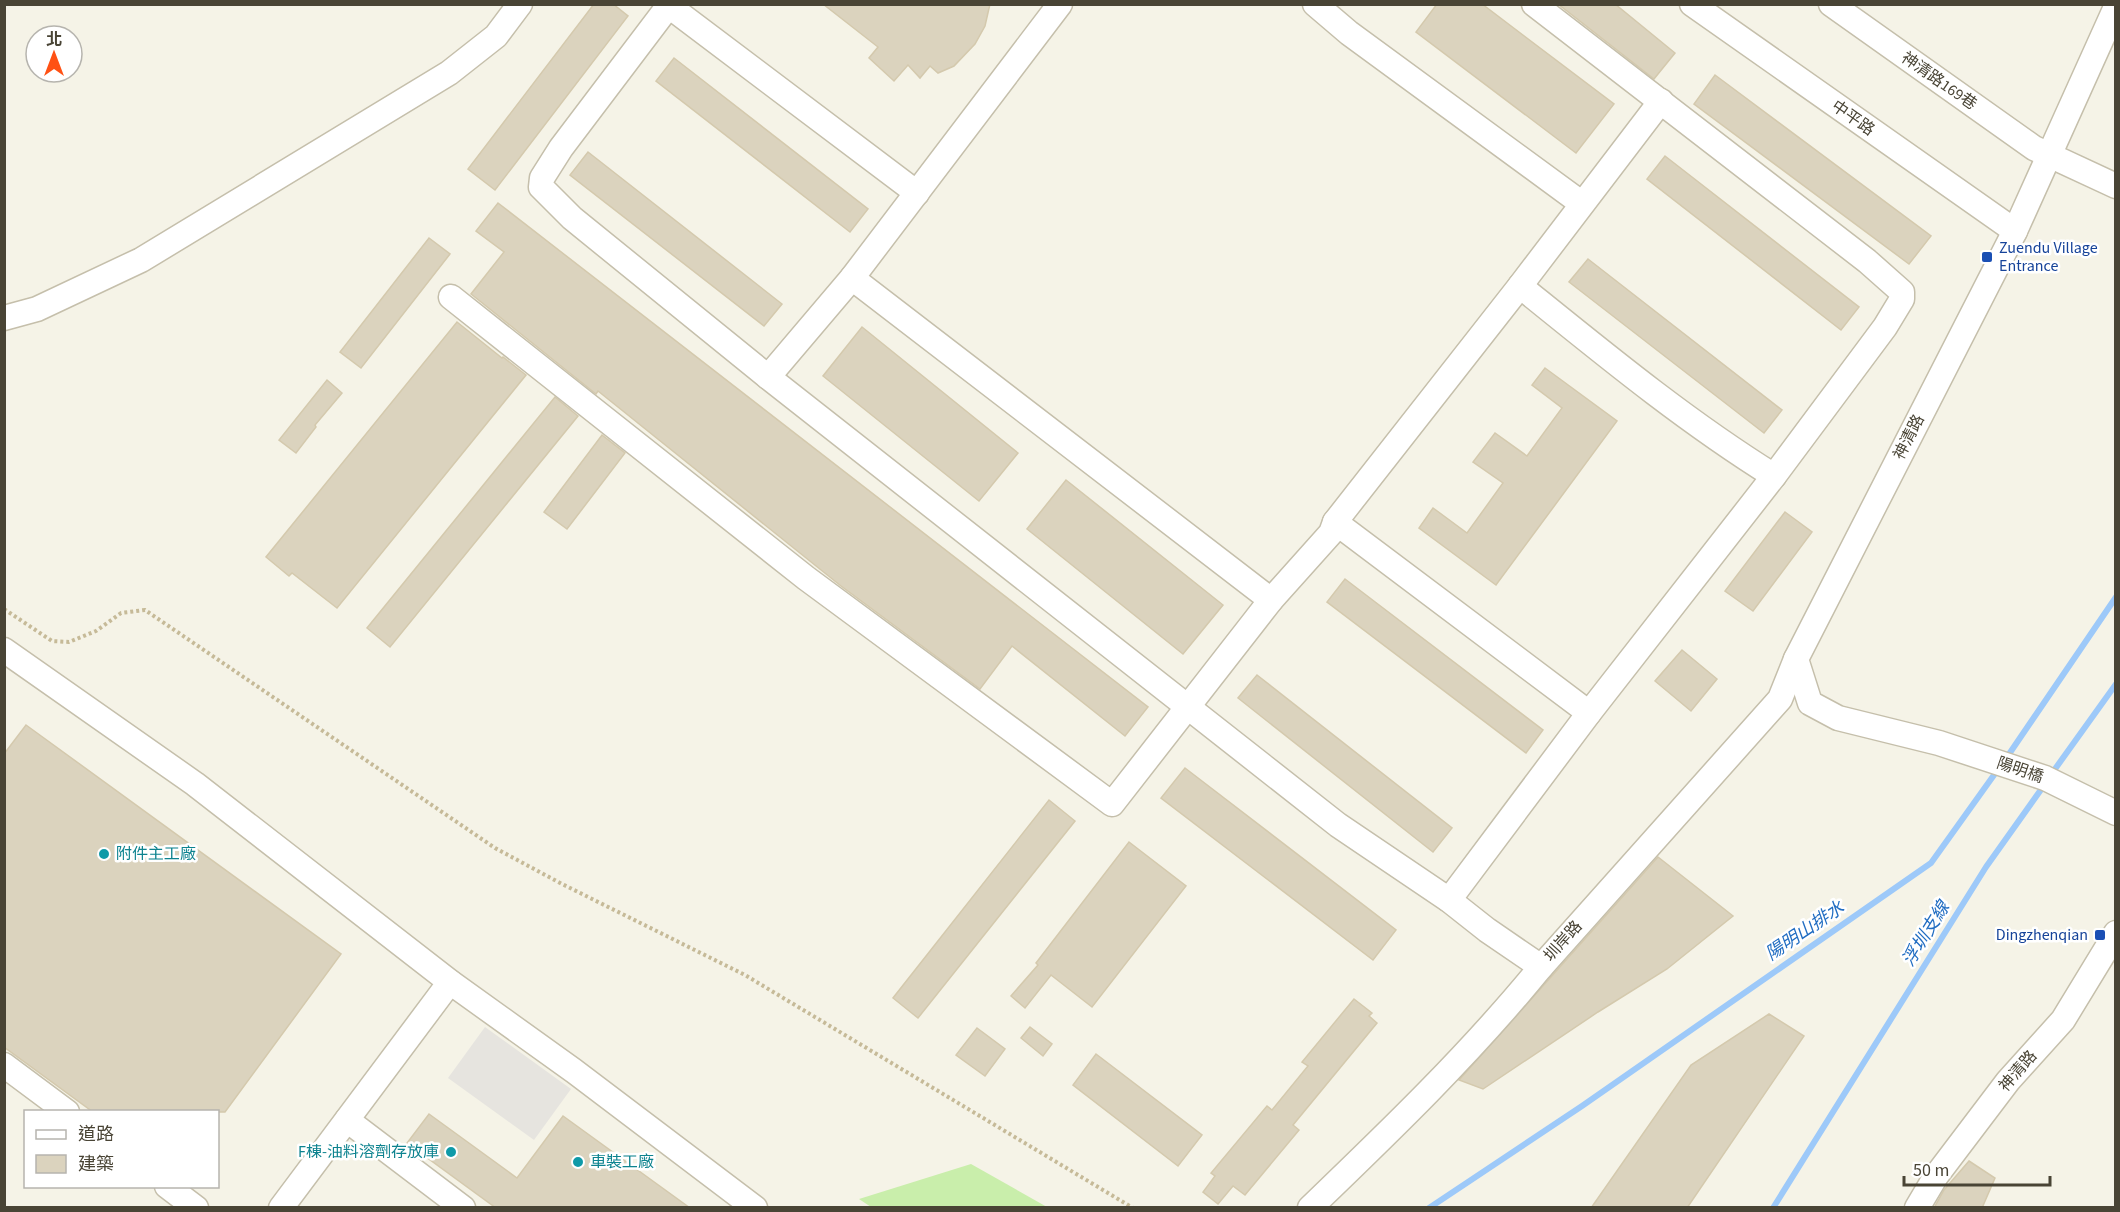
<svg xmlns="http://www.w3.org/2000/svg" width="2120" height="1212" viewBox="0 0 2120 1212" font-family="'Source Sans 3','Noto Sans TC',sans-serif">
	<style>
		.green { fill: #c9eeab }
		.parking { fill: #e6e4df }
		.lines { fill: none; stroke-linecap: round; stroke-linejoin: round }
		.stream { stroke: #9dc9f9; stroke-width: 6 }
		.building { fill: #dbd3be; stroke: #d4c9ad; stroke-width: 1.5 }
		.minor-casing { stroke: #c5bfab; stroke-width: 27 }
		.path { stroke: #c6ba98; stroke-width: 4; stroke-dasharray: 3 3; stroke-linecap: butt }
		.minor { stroke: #fff; stroke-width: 24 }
		.transit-dot { fill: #1a4fb4; stroke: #fff; stroke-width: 2 }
		.culture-dot { fill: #0f9aa8; stroke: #fff; stroke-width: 2 }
		.labels { text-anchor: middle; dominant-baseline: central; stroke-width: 5; stroke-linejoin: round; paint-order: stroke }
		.street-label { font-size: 16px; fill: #494435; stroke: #fff }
		.transit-label { font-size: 16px; fill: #164399; stroke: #fff; text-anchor: start }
		.culture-label { font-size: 16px; fill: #0d838f; stroke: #fff; text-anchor: start }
		.water-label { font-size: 18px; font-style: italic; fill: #216dc2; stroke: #fff }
	</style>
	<rect width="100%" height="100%" fill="#f5f3e7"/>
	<polygon class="green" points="971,1164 1047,1207 871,1207 859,1199"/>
	<polygon class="parking" points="485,1027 571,1089 534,1140 448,1078"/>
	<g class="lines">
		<g class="stream">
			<polyline points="2005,760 2116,597"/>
			<polyline points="2050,776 2116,684"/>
			<polyline points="1429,1208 1582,1106 1931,863 1999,768"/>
			<polyline points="1773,1208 1986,867 2045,784"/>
		</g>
	</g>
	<g class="building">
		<polygon points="594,4 613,4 628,16 495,190 468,169"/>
		<polygon points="823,4 990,4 985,26 975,44 954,66 938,73 930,66 920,78 908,65 894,81 869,58 878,47"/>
		<polygon points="1437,4 1482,4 1614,104 1576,153 1416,32"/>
		<polygon points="1558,4 1615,4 1675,53 1654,79"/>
		<polygon points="674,58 868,209 850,232 656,81"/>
		<polygon points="1715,75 1931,236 1909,264 1694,104"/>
		<polygon points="588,152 782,304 764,326 570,175"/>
		<polygon points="1665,156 1859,307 1841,330 1647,179"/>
		<polygon points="498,203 1148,707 1125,736 1012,646 980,689 841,586 598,391 596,394 471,294 504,252 476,231"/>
		<polygon points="429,238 450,254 361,368 340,352"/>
		<polygon points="1588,259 1782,410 1764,433 1569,282"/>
		<polygon points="457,322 502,358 503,357 526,375 337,608 292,573 289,576 266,557"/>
		<polygon points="862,327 1018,453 979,501 823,376"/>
		<polygon points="1545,368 1617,421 1496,585 1419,528 1433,508 1467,533 1503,483 1473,462 1495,433 1527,456 1562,408 1532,385"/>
		<polygon points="327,380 342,393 315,425 316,427 296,453 279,440"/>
		<polygon points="555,397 578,416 390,647 367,628"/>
		<polygon points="602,435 625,453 567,529 544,512"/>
		<polygon points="1066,480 1223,605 1183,654 1027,529"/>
		<polygon points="1785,512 1812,532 1753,611 1725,591"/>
		<polygon points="1345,579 1543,730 1526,753 1327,602"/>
		<polygon points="1682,650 1717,679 1691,711 1655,681"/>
		<polygon points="1257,675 1452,828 1433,852 1238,698"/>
		<polygon points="26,725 341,954 225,1112 93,1112 4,1047 4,754"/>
		<polygon points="1185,768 1396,930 1373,960 1161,798"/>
		<polygon points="1049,800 1075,821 918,1018 893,998"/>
		<polygon points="1129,842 1186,886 1092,1007 1051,975 1025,1008 1011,996 1038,965 1036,963"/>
		<polygon points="1658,857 1733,916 1667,969 1598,1012 1483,1089 1459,1080"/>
		<polygon points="1354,999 1372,1013 1369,1016 1377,1023 1293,1125 1299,1130 1245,1195 1233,1186 1218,1204 1203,1192 1215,1176 1211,1173 1267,1106 1272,1110 1308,1066 1302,1062"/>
		<polygon points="1769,1014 1804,1036 1687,1208 1591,1208 1691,1065"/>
		<polygon points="1030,1027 1052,1044 1043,1056 1021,1038"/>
		<polygon points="977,1028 1005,1049 985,1076 956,1055"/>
		<polygon points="1096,1054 1202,1135 1178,1166 1073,1085"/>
		<polygon points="429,1114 517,1178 563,1116 690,1208 496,1208 407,1143"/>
		<polygon points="1969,1161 1995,1178 1982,1208 1934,1208 1944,1190"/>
	</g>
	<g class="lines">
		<g class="minor-casing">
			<g id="minor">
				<polyline points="670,4 561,148 542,178 541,187 572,218 768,377 1338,825 1449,900 1487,930 1541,967"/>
				<polyline points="1315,4 1349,33 1581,203"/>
				<polyline points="1692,4 2015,231"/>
				<polyline points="1831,4 2034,148 2116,186"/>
				<polyline points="669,6 917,193"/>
				<polyline points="2116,7 2015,231 1796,659 1810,703 1838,718 1939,743 2045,778 2116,813"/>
				<polyline points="852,278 1271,600"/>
				<path d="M1520 286C1603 353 1684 420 1774 476"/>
				<polyline points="451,297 806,578 1112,804 1271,600 1331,533 1335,522 1520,286 1661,101"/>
				<polyline points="4,318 37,309 141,260 449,73 496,36 520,4"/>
				<polyline points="768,377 852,278 1060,4"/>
				<polyline points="1335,522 1589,713"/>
				<polyline points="4,650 195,784 450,982 574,1071 755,1208"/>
				<polyline points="1449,900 1589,713 1774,476 1885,327 1902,299 1902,292 1867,261 1534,4"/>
				<polyline points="4,1065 67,1112"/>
				<polyline points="347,1120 463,1208"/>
				<polyline points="167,1186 196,1208"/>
				<polyline points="281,1208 450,982"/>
				<path d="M1310 1208C1390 1131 1470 1054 1541 967L1780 699 1796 659"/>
				<polyline points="1917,1208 1936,1176 2008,1081 2063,1020 2116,933"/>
			</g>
		</g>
		<polyline class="path" points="4,609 52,641 69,642 96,631 121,613 145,610 495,848 562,884 745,975 1133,1208"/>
		<use href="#minor" class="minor"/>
	</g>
	<g class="transit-dot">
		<rect x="1981" y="251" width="12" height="12" rx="3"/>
		<rect x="2094" y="929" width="12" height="12" rx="3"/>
	</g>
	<g class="culture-dot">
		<circle cx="104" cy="854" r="6"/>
		<circle cx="451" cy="1152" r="6"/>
		<circle cx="578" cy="1162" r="6"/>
	</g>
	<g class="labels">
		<g class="street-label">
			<text transform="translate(1939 81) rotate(35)">神清路169巷</text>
			<text transform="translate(1853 118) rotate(35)">中平路</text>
			<text transform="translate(1909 437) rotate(-63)">神清路</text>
			<text transform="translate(2020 770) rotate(19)">陽明橋</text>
			<text transform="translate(1563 941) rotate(-48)">圳岸路</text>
			<text transform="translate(2018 1071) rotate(-49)">神清路</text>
		</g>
		<g class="transit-label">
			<text x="1999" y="248">Zuendu Village<tspan x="1999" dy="18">Entrance</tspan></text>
			<text x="2088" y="935" text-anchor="end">Dingzhenqian</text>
		</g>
		<g class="culture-label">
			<text x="116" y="854">附件主工廠</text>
			<text x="439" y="1152" text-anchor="end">F棟-油料溶劑存放庫</text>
			<text x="590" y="1162">車裝工廠</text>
		</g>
		<g class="water-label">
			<text transform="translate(1805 931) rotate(-34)">陽明山排水</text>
			<text transform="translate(1926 934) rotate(-58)">浮圳支線</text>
		</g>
	</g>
	<rect width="2120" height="1212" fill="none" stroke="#494435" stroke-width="12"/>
	<rect x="24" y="1110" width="195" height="78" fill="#ffffff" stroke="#b6b4ae" stroke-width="1.5"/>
	<rect x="36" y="1130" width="30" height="9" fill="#ffffff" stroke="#b6b4ae" stroke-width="1.5"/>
	<text x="78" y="1140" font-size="18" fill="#494435">道路</text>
	<rect x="36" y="1155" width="30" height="18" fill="#dbd3be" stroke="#b6b4ae" stroke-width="1.5"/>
	<text x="78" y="1170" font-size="18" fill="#494435">建築</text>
	<g transform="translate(54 54)"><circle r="28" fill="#ffffff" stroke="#b6b4ae" stroke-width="1.5"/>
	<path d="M0-4.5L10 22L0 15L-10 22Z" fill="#ff5114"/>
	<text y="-9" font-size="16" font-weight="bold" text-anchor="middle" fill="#494435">北</text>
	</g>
	<path d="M1904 1176v9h146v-9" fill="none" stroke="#494435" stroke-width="3"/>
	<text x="1913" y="1176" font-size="18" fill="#494435" stroke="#ffffff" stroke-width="4.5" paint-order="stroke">50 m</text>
</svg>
